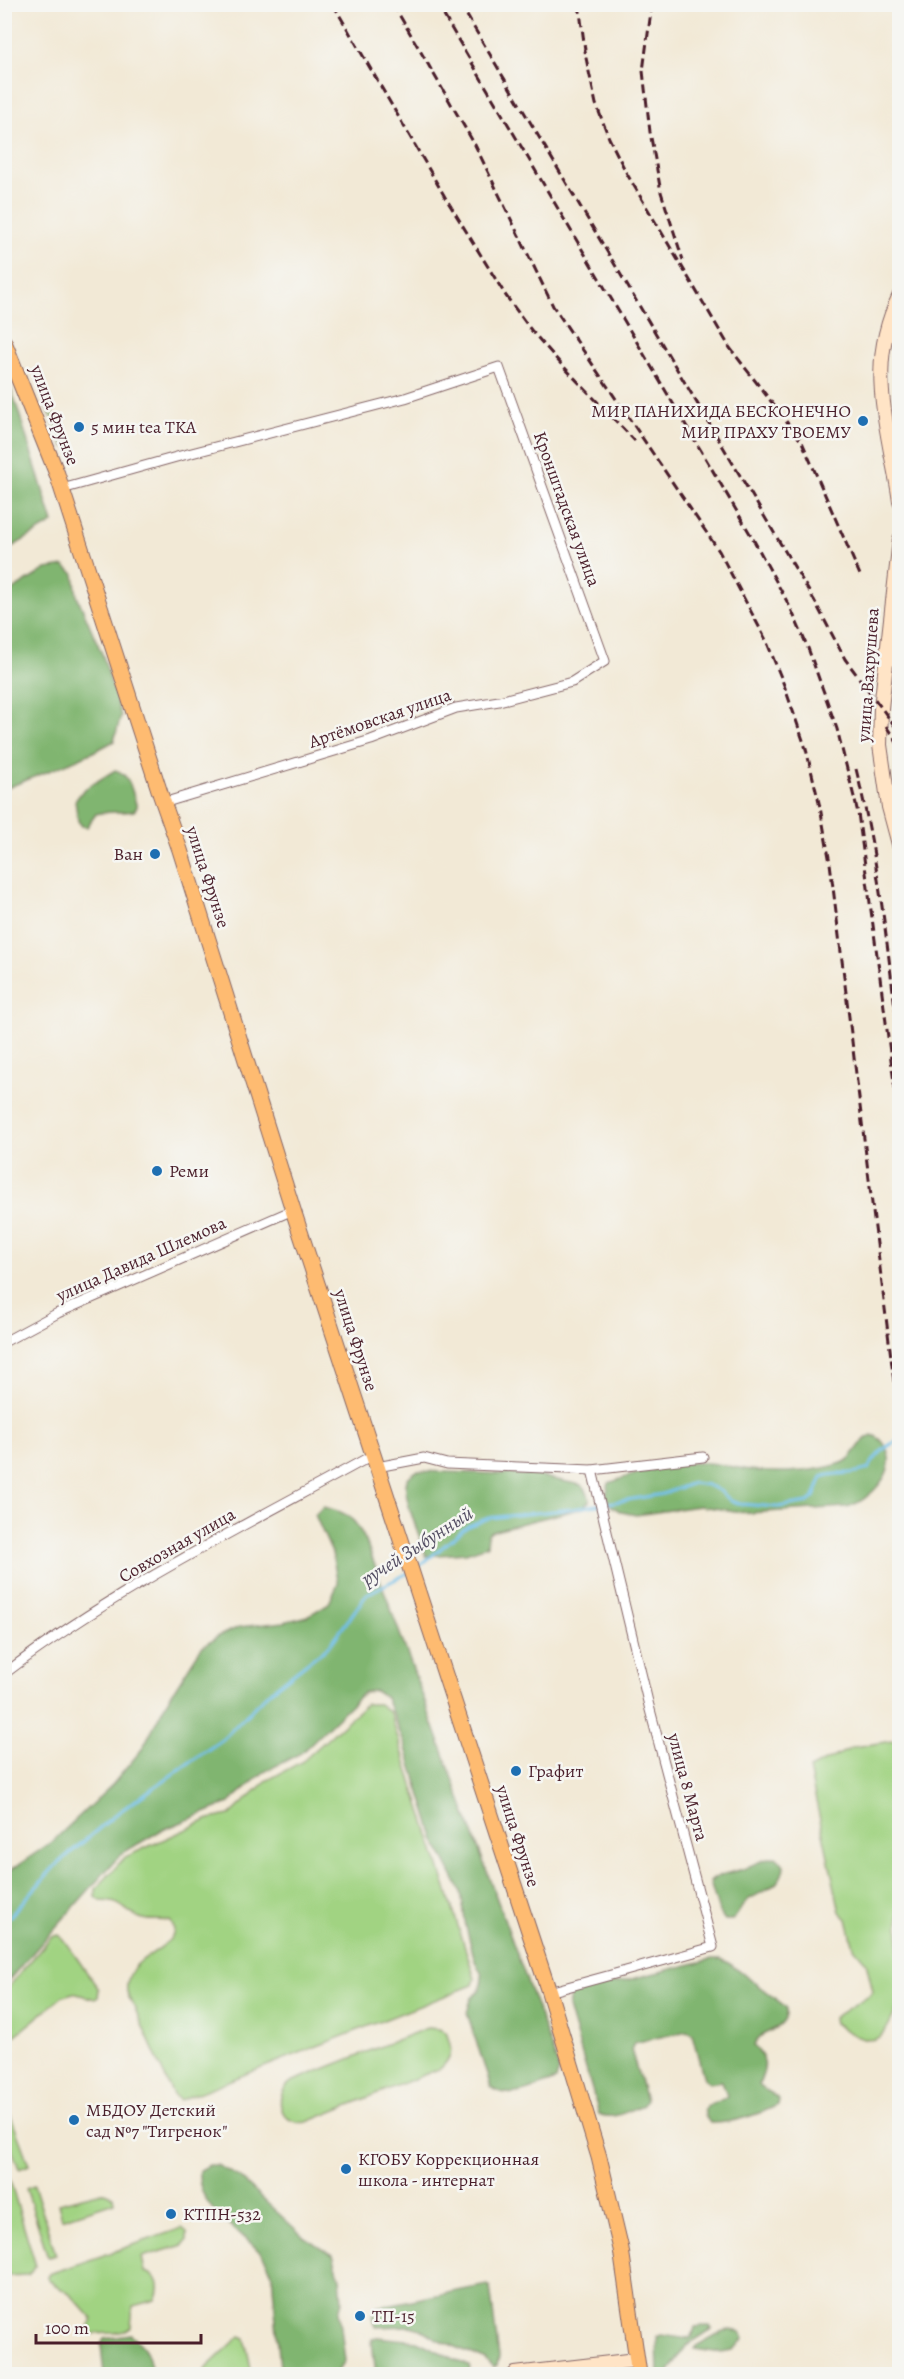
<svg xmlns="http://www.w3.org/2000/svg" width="904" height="2379" viewBox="0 0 904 2379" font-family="Alegreya,serif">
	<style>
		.green { fill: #a1d382; stroke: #767956; stroke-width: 1.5 }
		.forest { fill: #80b570; stroke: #656a4e; stroke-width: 1.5 }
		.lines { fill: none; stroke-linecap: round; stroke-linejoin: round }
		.stream { stroke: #6fbfea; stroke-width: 3 }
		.minor-casing { stroke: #856667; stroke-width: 11 }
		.secondary-casing { stroke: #856667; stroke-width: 16 }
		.primary-casing { stroke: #856667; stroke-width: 17 }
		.minor { stroke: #fff; stroke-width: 9 }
		.secondary { stroke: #ffe4c6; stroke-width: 14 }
		.primary { stroke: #febb71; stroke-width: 15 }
		.rail { stroke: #4a1f2b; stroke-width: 3; stroke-dasharray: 9 4.5; stroke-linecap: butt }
		.poi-dot { fill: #1f6fb2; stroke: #f6f6f2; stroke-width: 2 }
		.labels { text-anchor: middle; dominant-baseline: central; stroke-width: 5; stroke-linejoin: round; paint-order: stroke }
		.poi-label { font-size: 18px; fill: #4a1f2b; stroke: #f6f6f2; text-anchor: start }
		.street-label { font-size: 18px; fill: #4a1f2b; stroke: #f6f6f2 }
		.water-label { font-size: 20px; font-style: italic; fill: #554f64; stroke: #f6f6f2 }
	</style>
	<rect width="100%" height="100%" fill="#f6f6f2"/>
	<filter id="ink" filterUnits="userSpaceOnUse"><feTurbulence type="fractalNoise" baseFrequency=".0167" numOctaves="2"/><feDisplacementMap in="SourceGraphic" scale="12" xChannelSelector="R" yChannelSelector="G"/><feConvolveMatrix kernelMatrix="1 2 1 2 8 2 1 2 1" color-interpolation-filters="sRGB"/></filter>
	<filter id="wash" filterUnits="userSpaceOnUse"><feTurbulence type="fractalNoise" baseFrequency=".008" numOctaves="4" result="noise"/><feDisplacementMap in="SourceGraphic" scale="24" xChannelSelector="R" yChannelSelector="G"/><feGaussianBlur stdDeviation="1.35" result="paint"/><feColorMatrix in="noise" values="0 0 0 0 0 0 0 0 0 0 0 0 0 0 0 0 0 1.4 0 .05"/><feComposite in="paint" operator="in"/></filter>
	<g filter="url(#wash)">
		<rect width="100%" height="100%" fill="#f2e9d6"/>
		<g class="green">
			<polygon points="47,408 51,409 66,442 64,447"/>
			<path d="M366 1704H379L390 1713 475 1979 473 1985 180 2100 173 2095 132 2002C121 1990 129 1970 141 1961 152 1952 185 1938 170 1921 160 1919 150 1922 140 1918 123 1912 125 1901 101 1901L96 1897V1889L125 1857 209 1819 230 1815 266 1781 303 1761Z"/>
			<path d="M899 1740V2005C894 2013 891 2023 885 2031 871 2051 849 2032 834 2023L833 2018 871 1994 873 1991 866 1962 854 1948 847 1919 840 1912 809 1769 854 1747Z"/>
			<path d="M59 1935C64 1938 92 1981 99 1989L98 1997 95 1999 73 1993 63 1996 5 2044V1991L51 1937Z"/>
			<path d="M427 2028 439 2029 446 2032C452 2048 454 2055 441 2068L307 2122C281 2127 271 2097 291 2082Z"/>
			<polygon points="4,2098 29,2165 19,2169 5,2130"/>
			<polygon points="4,2161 36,2266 28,2275 5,2276"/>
			<polygon points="34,2185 56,2255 48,2257 26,2188"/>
			<polygon points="102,2192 113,2196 114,2202 62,2219 58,2203"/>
			<path d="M182 2228 187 2232V2240L183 2245 142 2257 145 2272C159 2275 161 2288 155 2300L133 2306 131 2327 125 2331 114 2333 90 2334 88 2331 92 2319 90 2316 71 2295 48 2280 47 2277 49 2274Z"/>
			<polygon points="240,2336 245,2338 252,2374 203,2374 204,2370"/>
		</g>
		<g class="forest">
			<polygon points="5,374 15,400 53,523 5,551"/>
			<path d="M64 566 74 574 77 596 103 656 121 716 114 741C80 761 41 773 5 789V595L46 569Z"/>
			<path d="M115 770C131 774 132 793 137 807L134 811C121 813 109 811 96 814L87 827 82 826 78 821 75 801 83 790Z"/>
			<path d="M872 1435C879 1437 883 1441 886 1447 899 1472 869 1501 847 1507L749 1513 699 1506 636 1515 621 1512 610 1505 606 1496 609 1483C635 1473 680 1461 708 1463 720 1464 732 1467 744 1469 773 1474 811 1473 839 1464 856 1460 857 1441 872 1435Z"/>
			<path d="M417 1471 534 1475 581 1485 585 1488 590 1500 583 1508 491 1531 488 1534 487 1546 466 1553 426 1556C421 1539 404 1501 406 1485 406 1478 411 1474 417 1471Z"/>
			<path d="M323 1507C349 1512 355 1519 366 1541L557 2063 559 2071 556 2080C535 2087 510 2102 491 2087L467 2013 471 1999 481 1988 482 1975 475 1961 466 1927 461 1892 435 1841 405 1745 386 1698 375 1691 364 1692 301 1753 264 1772 229 1803 160 1831 121 1854 5 1984V1874L52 1842 113 1784 142 1749 166 1703 201 1648 217 1637 239 1627 284 1622 308 1616 329 1603 338 1584 332 1553 315 1515Z"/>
			<path d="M776 1857 784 1865C783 1887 763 1890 748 1900 742 1905 738 1914 733 1920H725L719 1912 710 1882C718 1873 732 1873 743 1869 754 1864 763 1859 776 1857Z"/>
			<path d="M712 1959H721L730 1964 786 2007C789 2035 761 2026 754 2045 767 2063 767 2063 759 2085 765 2092 773 2093 779 2100L778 2105C760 2114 730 2124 710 2123 694 2102 717 2106 727 2096L722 2081 709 2083 704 2079 692 2034 687 2031 634 2043 631 2050 646 2100 643 2105C631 2110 612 2121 599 2114L568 2007 570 1997 575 1993Z"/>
			<path d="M209 2165H217L239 2177 304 2237 333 2255 340 2278 342 2301 339 2311 345 2361 337 2372 326 2374H287L280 2368 272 2274C261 2233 196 2221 199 2171Z"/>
			<polygon points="487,2285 490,2287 499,2358 497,2365 494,2367 484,2359 435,2338 421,2329 410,2326 376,2327 373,2316 377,2307"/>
			<polygon points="702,2326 710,2326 712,2329 686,2346 667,2374 658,2374 657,2337 661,2335 689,2339 692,2338 695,2327"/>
			<polygon points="731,2330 741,2332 744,2338 733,2351 721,2353 694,2349 696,2346 723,2331"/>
			<path d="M131 2335C147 2348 149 2354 152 2374H104L101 2345 104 2339Z"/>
			<polygon points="377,2337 417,2341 469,2366 470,2369 468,2372 434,2374 376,2374 372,2342 373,2338"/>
		</g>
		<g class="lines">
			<g class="stream">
				<path d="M416 1569 468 1526 489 1518 572 1509 663 1494 693 1483 707 1485 720 1491 731 1501 740 1504 778 1507 808 1502 814 1497 822 1477C836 1471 852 1476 868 1469 876 1456 884 1446 900 1440"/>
				<polyline points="4,1923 56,1865 116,1814 223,1739 267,1694 330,1645 367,1594 408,1573"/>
			</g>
		</g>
	</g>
	<g filter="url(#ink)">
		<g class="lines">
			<g class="minor-casing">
				<g id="minor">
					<polyline points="62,489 180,456 405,398 499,367 605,661 572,682 499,701 456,708 371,740 163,803"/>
					<polyline points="4,1342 58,1313 293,1210"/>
					<polyline points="377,1467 424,1458 447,1464 592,1470 703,1457"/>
					<path d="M4 1674C118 1587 248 1524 373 1455"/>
					<polyline points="549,1992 713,1947 649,1706 592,1470"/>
				</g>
			</g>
			<g class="secondary-casing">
				<g id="secondary">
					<path d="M900 295C873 351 880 393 891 452 894 468 898 485 900 502"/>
					<polyline points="900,539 881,708 880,745 889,807 900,848"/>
					<polyline points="515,2374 636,2360"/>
				</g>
			</g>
			<g class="primary-casing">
				<polyline id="primary" points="4,342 57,474 161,796 180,850 293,1210 549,1992 599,2157 621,2249 639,2374"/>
			</g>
			<use href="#minor" class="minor"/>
			<use href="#secondary" class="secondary"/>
			<use href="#primary" class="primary"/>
			<g class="rail">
				<polyline points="333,4 445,197 506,296 531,330 561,364 635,441"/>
				<polyline points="393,4 475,145 553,306 719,551 766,640 784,685 806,749 820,807 830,863 896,1398"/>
				<polyline points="437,4 752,537 790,607 808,648 837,729 858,813 900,1127"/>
				<polyline points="460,4 814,600 845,659 900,733"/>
				<polyline points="579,4 586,58 596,104 609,138 627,174 730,348 802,442 860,575"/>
				<polyline points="652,4 643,71 650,132 661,192 683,260"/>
				<polyline points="886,726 900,747"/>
				<path d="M856 769C879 860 888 954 900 1047"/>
			</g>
		</g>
	</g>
	<g class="poi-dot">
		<circle cx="863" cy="421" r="6"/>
		<circle cx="79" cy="427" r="6"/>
		<circle cx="155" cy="854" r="6"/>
		<circle cx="157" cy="1171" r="6"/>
		<circle cx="516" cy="1771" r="6"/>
		<circle cx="74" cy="2120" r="6"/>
		<circle cx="346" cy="2169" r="6"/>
		<circle cx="171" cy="2214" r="6"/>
		<circle cx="360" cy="2316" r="6"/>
	</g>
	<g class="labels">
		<g class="poi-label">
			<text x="851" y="411" text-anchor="end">МИР ПАНИХИДА БЕСКОНЕЧНО<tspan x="851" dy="21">МИР ПРАХУ ТВОЕМУ</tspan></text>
			<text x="91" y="427">5 мин tea TKA</text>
			<text x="143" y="854" text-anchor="end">Ван</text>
			<text x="169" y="1171">Реми</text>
			<text x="528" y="1771">Графит</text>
			<text x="86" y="2110">МБДОУ Детский<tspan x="86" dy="21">сад №7 "Тигренок"</tspan></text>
			<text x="358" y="2159">КГОБУ Коррекционная<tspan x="358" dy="21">школа - интернат</tspan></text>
			<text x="183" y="2214">КТПН-532</text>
			<text x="372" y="2316">ТП-15</text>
		</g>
		<g class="street-label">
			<text transform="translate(55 415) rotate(69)">улица Фрунзе</text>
			<text transform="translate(567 509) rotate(70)">Кронштадская улица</text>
			<text transform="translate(868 675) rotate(-86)">улица Вахрушева</text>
			<text transform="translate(380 718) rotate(-19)">Артёмовская улица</text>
			<text transform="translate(208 877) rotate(72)">улица Фрунзе</text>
			<text transform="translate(141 1259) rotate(-24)">улица Давида Шлемова</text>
			<text transform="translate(356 1340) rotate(72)">улица Фрунзе</text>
			<text transform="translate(177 1545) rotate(-30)">Совхозная улица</text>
			<text transform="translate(688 1787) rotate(75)">улица 8 Марта</text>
			<text transform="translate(518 1836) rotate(72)">улица Фрунзе</text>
		</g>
		<g class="water-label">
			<text transform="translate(417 1546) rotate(-33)">ручей Зыбунный</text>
		</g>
	</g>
	<rect width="904" height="2379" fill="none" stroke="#f6f6f2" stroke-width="24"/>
	<path d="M36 2334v9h165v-9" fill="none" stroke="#4a1f2b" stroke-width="3"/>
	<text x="45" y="2334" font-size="18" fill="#4a1f2b" stroke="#f6f6f2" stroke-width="4.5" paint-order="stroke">100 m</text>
</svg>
